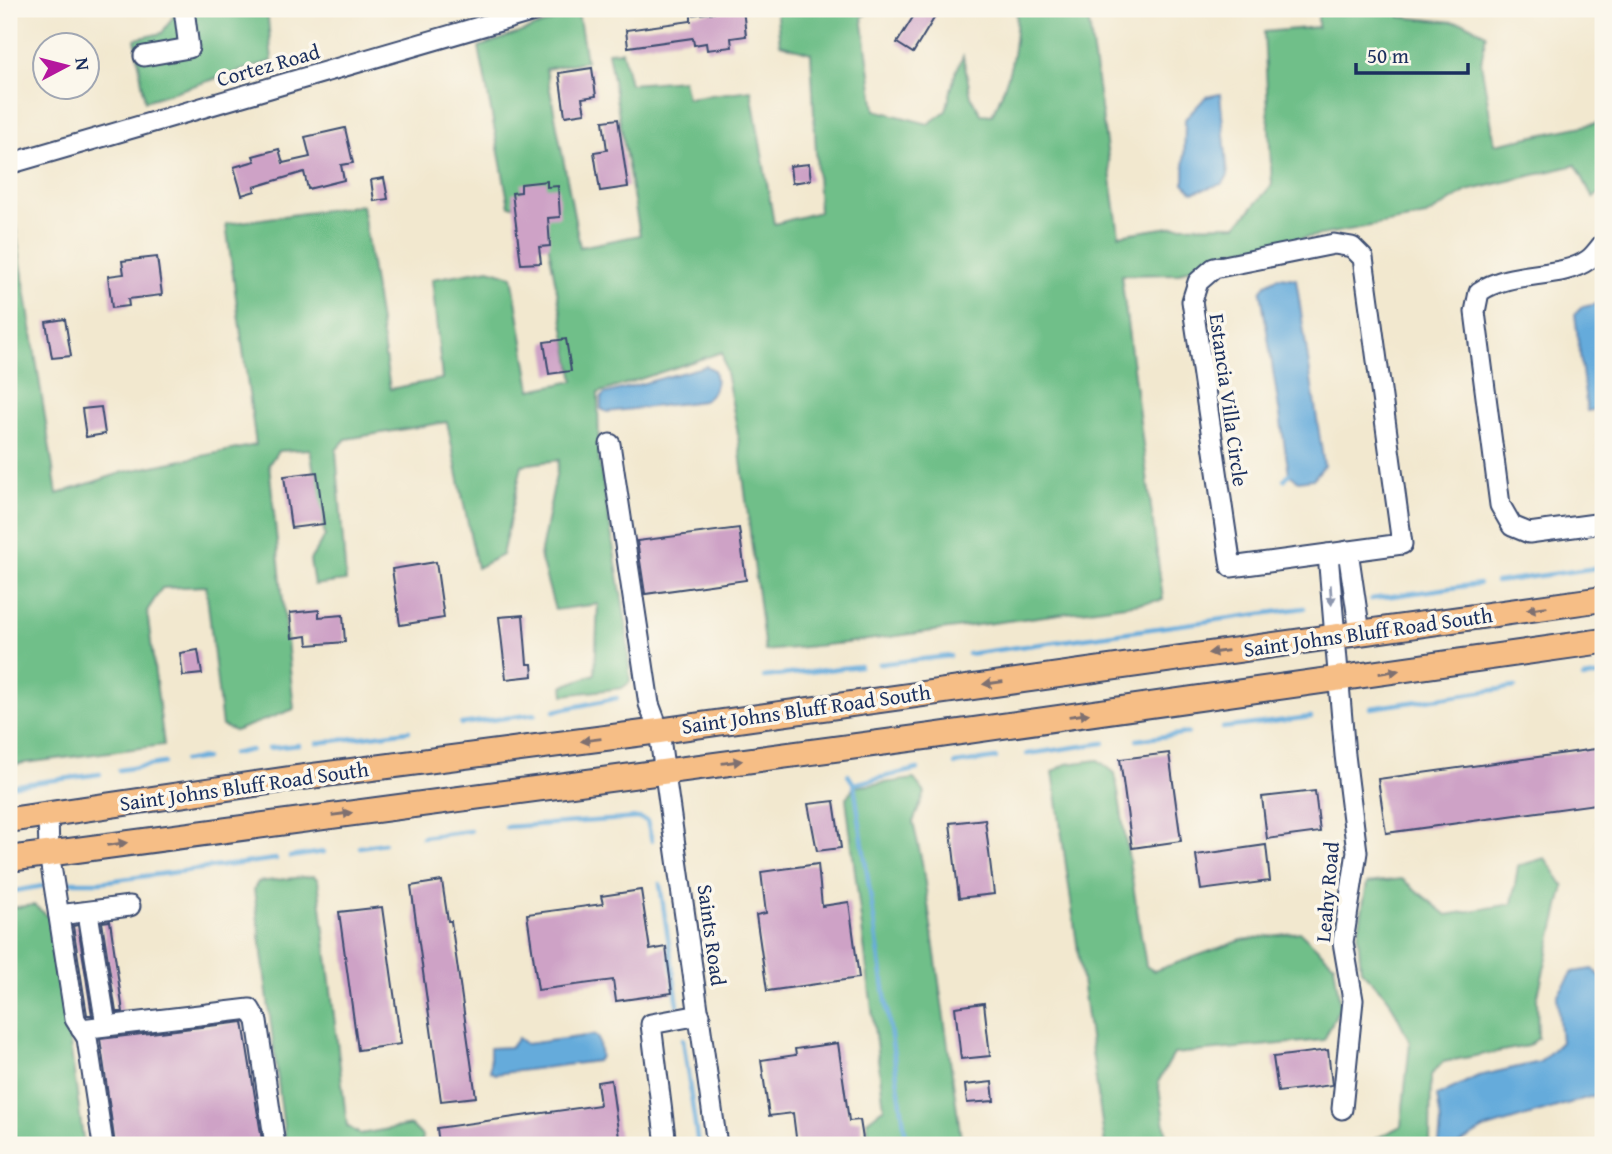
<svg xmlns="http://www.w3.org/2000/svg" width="1612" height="1154" viewBox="0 0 1612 1154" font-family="'Gentium Book Plus',serif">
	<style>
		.forest { fill: #70bf89; stroke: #467774; stroke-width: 2 }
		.water { fill: #65abdb; stroke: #406d9c; stroke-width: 2 }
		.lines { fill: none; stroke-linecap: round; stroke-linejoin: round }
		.stream { stroke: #65abdb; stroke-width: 4.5 }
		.building { fill: #cea2c6 }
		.minor-casing { stroke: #3b4b6f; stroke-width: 23 }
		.major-casing { stroke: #3b4b6f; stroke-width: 28 }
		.minor { stroke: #fff; stroke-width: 19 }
		.major { stroke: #f6be86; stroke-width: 24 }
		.oneway { fill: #8d97ae }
		.oneway2 { fill: #7e6f70 }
		.labels { text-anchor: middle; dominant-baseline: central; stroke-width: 7; stroke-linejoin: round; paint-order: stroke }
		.street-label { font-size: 21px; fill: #1b2f5e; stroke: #fbf7ec }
	</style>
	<rect width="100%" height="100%" fill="#fbf7ec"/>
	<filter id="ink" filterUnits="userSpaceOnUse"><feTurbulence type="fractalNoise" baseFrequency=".0143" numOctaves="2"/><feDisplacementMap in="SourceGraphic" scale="14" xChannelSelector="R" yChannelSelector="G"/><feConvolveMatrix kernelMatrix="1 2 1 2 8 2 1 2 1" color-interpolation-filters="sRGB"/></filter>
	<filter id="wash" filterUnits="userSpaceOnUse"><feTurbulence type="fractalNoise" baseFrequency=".00686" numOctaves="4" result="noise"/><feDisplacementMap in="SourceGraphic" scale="28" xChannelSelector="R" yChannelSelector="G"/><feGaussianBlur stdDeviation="1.57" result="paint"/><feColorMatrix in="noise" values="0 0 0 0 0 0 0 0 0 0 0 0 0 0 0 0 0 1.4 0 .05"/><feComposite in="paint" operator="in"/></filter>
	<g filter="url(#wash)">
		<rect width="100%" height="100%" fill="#f2e8cf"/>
		<g class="forest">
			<polygon points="178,9 267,9 272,61 145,101 135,39 162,33"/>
			<path d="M776 9H873L862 17 875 110 928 124 946 111 955 74 963 56 971 97 981 114 992 115C1011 78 1016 50 1017 9H1087L1119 235 1176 226 1237 225 1272 185 1264 32 1318 27V9H1399L1400 17 1465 23 1486 34 1481 63 1495 144 1603 122V191L1593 198 1576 165 1467 191 1426 216 1232 251 1177 274 1121 275 1163 600 845 643 765 651 737 428 722 352 598 393 599 459 626 623 630 682 622 688 564 695 563 686 595 674 598 604 555 610 540 556 559 460 522 465 502 555 477 568 447 422 346 439 336 450 346 581 314 585 310 560 325 536 310 449 278 451 269 464 294 709 235 731 222 726 206 586 162 588 147 611 164 745 9 765V186L57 494 124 472 256 445 226 224 362 205 390 389 442 379 432 279 489 269 512 276 531 390 574 381 541 206H509L479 47 578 12 586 61 546 69 580 247 640 235 608 52 622 51 630 84 683 80 687 98 751 90 774 224 819 212 811 53 780 44Z"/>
			<polygon points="1098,760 1115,773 1146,966 1154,971 1242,940 1300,932 1334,964 1340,1006 1324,1040 1174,1054 1158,1082 1168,1145 1105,1145 1053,772 1066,764"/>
			<polygon points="914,779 925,793 913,822 922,862 962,1145 870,1145 867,1121 884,1108 846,798 854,787"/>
			<polygon points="1545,858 1564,886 1537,999 1538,1038 1528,1046 1443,1062 1431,1075 1430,1145 1376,1145 1375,1139 1401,1126 1410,1042 1389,999 1361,970 1358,935 1367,883 1402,879 1447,915 1512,904 1518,866"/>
			<polygon points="314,876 318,880 347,1126 360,1134 411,1125 422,1136 423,1145 286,1145 254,889 258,882"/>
			<polygon points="34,905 53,920 84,1145 9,1145 9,908"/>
		</g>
		<g class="water">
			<polygon points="1220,94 1228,176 1222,184 1193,192 1184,183 1185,119 1206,97"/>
			<polygon points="1279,277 1296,279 1324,466 1313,479 1298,481 1289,474 1261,292 1266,284"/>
			<polygon points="1603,303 1603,408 1587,411 1575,314 1582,307"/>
			<path d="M706 366 714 370C718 386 715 392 703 401L607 412 601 409V398L604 394Z"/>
			<polygon points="1593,969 1603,980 1603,1093 1484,1129 1457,1145 1439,1145 1441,1121 1437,1096 1478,1076 1540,1062 1561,1042 1557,996 1573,972"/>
			<polygon points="593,1035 598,1038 601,1056 597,1061 495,1074 490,1071 490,1048 511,1047 518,1038 526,1044"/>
		</g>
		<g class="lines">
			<g class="stream">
				<polyline points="1284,480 1289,474"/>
				<polyline points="1496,582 1603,567"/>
				<polyline points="1371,599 1479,584"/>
				<polyline points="968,654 1304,608"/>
				<polyline points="879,664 950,656"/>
				<polyline points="764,677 860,666"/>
				<polyline points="1583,678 1603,675"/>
				<polyline points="1371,708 1515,687"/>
				<polyline points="554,711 617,698"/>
				<polyline points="461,724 535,714"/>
				<polyline points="1222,728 1311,717"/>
				<polyline points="1137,740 1188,733"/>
				<polyline points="317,743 409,731"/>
				<polyline points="269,748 299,745"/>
				<polyline points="232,754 251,750"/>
				<polyline points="1027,754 1104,743"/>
				<polyline points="184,761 205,758"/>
				<polyline points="955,764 996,758"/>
				<polyline points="119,770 164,763"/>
				<polyline points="848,775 854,784 918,769"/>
				<polyline points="854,784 907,1145"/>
				<polyline points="9,786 100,774"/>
				<polyline points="506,827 639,818 647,821 652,841"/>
				<polyline points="422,837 470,831"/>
				<polyline points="360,847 384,843"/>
				<polyline points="290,857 324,852"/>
				<polyline points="70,882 100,882 276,859"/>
				<polyline points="660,884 678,1005"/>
				<polyline points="9,892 43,886"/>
				<polyline points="683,1039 698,1145"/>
			</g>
		</g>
		<g id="blocks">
			<g class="building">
				<polygon points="743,9 746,36 731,38 732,47 707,50 706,43 694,45 693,38 628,47 626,30 691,21 691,15"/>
				<polygon points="918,9 927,9 936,15 913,53 897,43"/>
				<polygon points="592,68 596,96 582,98 585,113 565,116 559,73"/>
				<polygon points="618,119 628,187 600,191 594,152 607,150 603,121"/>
				<polygon points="345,128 353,163 341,165 344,180 308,189 304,172 254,187 255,191 242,195 234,167 255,161 253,156 279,149 283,163 310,157 305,137"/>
				<polygon points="809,164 811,180 792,183 790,166"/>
				<polygon points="384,178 388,199 374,201 371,180"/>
				<polygon points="547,181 547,187 558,186 560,217 548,218 550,246 539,247 541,263 521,264 512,193 521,192 521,184"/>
				<polygon points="157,257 162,295 128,299 129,306 112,308 108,276 124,274 122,261"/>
				<polygon points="65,319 71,356 52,358 46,322"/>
				<polygon points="566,339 571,371 549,374 544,342"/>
				<polygon points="101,407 105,434 86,437 82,409"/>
				<polygon points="317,472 324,524 291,528 284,476"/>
				<polygon points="739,528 746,580 645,594 637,541"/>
				<polygon points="436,562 444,618 400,625 392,569"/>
				<polygon points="319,610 319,617 343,615 345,642 308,645 307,636 292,638 290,613"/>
				<polygon points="523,615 527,664 532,664 533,676 506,679 499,617"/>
				<polygon points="198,650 202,674 183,676 180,653"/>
				<polygon points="1603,748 1603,803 1386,833 1378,779"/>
				<polygon points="1169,753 1181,841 1132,848 1120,759"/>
				<polygon points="1315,791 1320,832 1267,839 1262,797"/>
				<polygon points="834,801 841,848 817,851 808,804"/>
				<polygon points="985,819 994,894 959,898 950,823"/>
				<polygon points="1266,845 1270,881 1201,890 1196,855"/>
				<polygon points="818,864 822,906 849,902 859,978 767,991 756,915 766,913 761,872"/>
				<polygon points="442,881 448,921 451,921 476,1097 441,1101 411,886"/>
				<polygon points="641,890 650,950 666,947 672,993 616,1001 613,980 538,990 527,914 603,904 601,896"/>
				<polygon points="382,907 401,1044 358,1050 339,912"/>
				<polygon points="110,921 123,1012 116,1012 102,922"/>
				<polygon points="78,925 92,1015 87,1015 73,926"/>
				<polygon points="984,1003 990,1056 961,1059 955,1007"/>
				<polygon points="243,1022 262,1140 220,1145 115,1145 100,1039"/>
				<polygon points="838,1043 849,1121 860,1120 864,1145 797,1145 793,1113 769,1116 761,1060 796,1055 795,1049"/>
				<polygon points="1328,1050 1332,1085 1278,1092 1273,1057"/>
				<polygon points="611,1080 620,1145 439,1145 437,1128 600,1105 597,1082"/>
				<polygon points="992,1082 994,1101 967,1103 965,1085"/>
			</g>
		</g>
	</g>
	<g filter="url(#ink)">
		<use href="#blocks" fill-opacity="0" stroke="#3b4b6f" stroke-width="2"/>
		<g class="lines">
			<g class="minor-casing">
				<g id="minor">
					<polyline points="144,56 189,48 184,9"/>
					<polyline points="9,164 541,9"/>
					<polygon points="1334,244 1352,247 1363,258 1402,544 1231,567 1192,301 1198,282 1214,268"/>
					<path d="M1603 244C1598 249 1594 256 1588 260 1560 280 1511 269 1479 292L1475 312 1500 505 1512 526 1529 533 1603 523"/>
					<polyline points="610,444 649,704 659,731 717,1145"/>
					<polyline points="1348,551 1360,633"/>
					<polyline points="1328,554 1345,755 1357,852 1343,942 1353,1000 1342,1109"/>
					<polyline points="48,815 49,853 75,1019 87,1038 103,1145"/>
					<polyline points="88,913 106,1025"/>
					<polyline points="59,915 130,906"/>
					<polyline points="81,1029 250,1009 257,1021 275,1145"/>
					<polyline points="666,1145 651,1024 700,1015"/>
				</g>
			</g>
			<g class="major-casing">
				<g id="major">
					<polyline points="9,820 296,778 659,731 1603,599"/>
					<polyline points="9,859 932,736 1603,641"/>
				</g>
			</g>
			<use href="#minor" class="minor"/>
			<use href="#major" class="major"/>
		</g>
		<defs><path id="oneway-solid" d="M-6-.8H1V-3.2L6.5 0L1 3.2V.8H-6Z" transform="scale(1.75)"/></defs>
		<use class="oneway" href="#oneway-solid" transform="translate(1331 595) rotate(86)"/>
		<g class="oneway2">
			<use href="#oneway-solid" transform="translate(1537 608) rotate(172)"/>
			<use href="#oneway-solid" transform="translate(1218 652) rotate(172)"/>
			<use href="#oneway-solid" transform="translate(1389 672) rotate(-9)"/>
			<use href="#oneway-solid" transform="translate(993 683) rotate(172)"/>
			<use href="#oneway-solid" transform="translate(1079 715) rotate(-8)"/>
			<use href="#oneway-solid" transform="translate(591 740) rotate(173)"/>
			<use href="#oneway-solid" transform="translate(732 762) rotate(-8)"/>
			<use href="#oneway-solid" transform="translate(342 814) rotate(-8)"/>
			<use href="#oneway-solid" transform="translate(117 844) rotate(-8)"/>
		</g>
	</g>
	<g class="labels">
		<g class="street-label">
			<text transform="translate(268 65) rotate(-16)">Cortez Road</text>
			<text transform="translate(1229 400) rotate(82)">Estancia Villa Circle</text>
			<text transform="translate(1368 632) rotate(-8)">Saint Johns Bluff Road South</text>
			<text transform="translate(806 709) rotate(-8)">Saint Johns Bluff Road South</text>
			<text transform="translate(244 786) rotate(-8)">Saint Johns Bluff Road South</text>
			<text transform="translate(1327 892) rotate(-85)">Leahy Road</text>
			<text transform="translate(712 935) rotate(82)">Saints Road</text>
		</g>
	</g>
	<rect width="1612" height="1154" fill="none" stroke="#fbf7ec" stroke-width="35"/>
	<g transform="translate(66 66) rotate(83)"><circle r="33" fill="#fbf7ec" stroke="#a1a7b3" stroke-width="2"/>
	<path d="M0-5L12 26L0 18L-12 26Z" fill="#b5179e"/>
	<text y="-10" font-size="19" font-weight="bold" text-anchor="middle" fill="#1b2f5e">N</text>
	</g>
	<path d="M1356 63v10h112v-10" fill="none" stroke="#1b2f5e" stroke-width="3.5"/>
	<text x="1367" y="63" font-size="21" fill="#1b2f5e" stroke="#fbf7ec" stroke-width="5" paint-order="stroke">50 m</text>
</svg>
